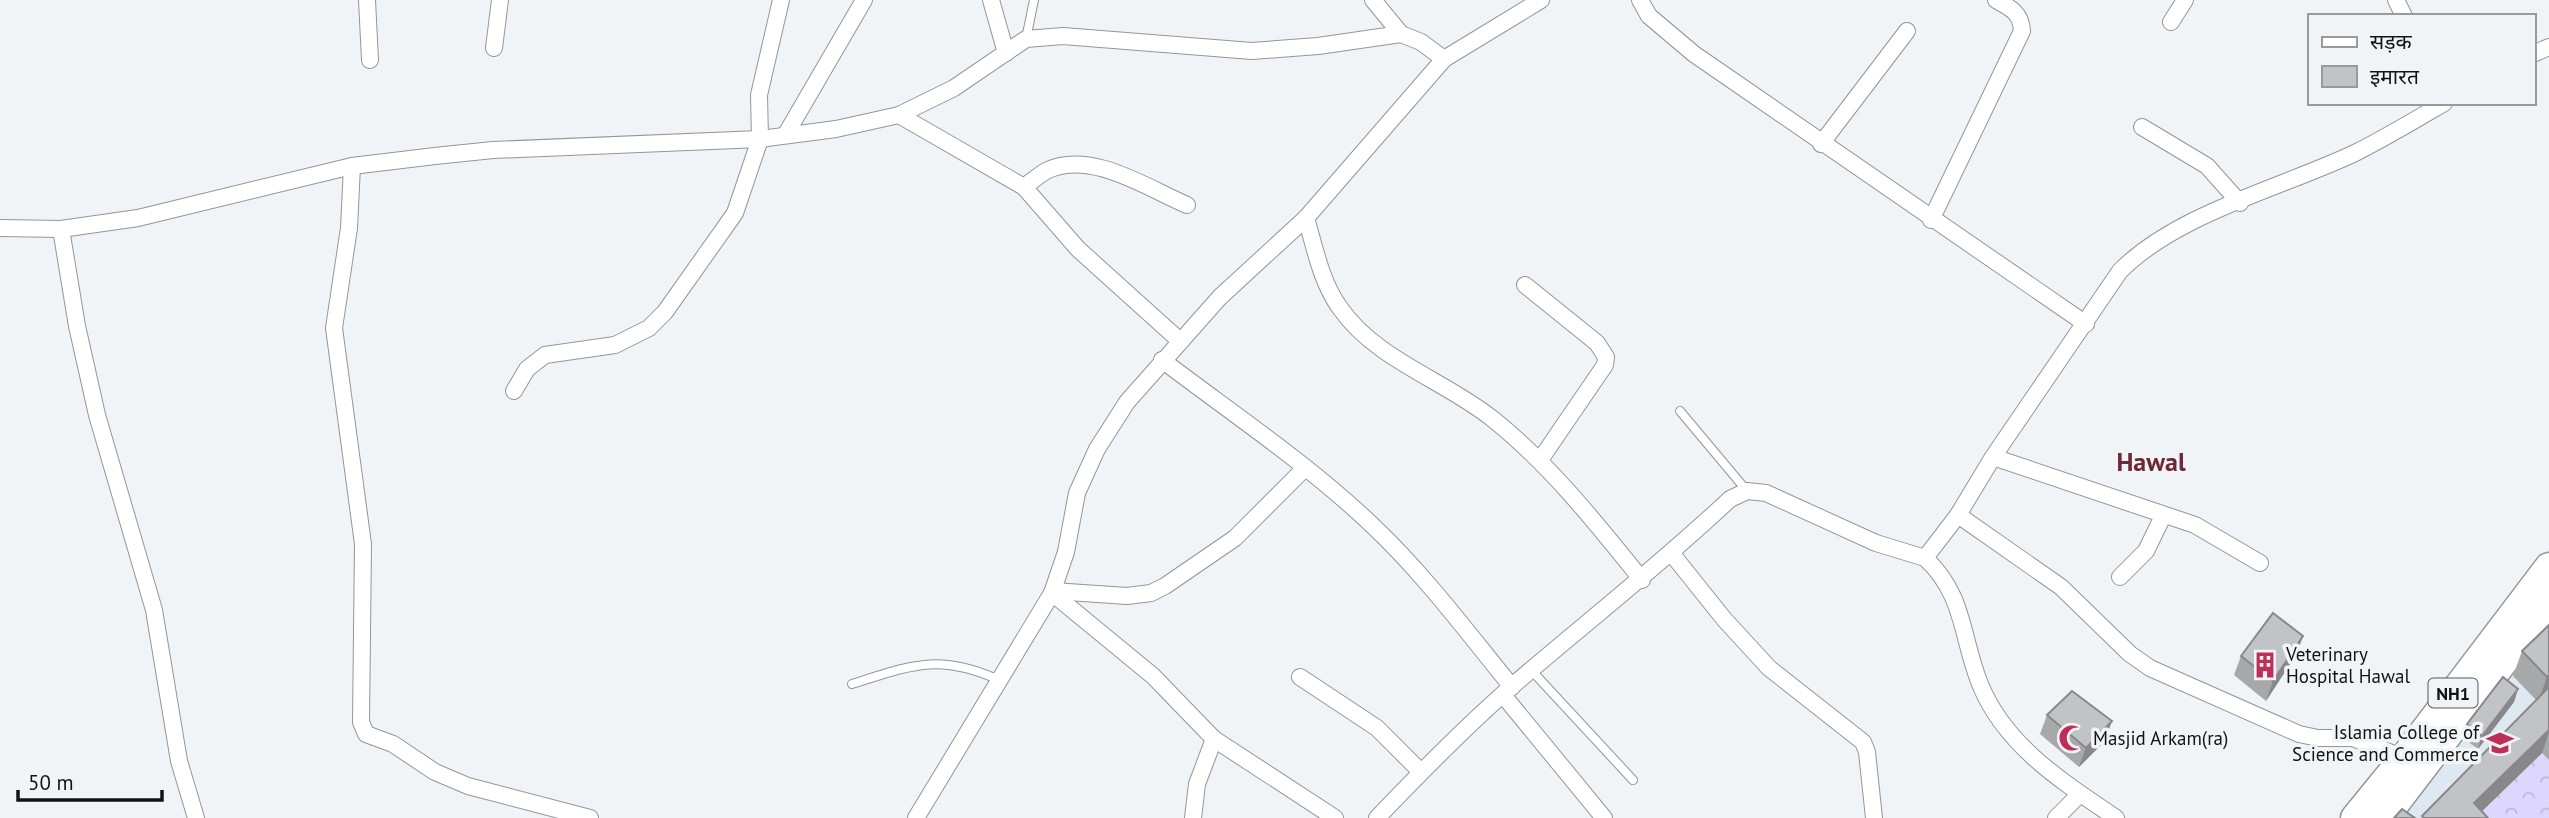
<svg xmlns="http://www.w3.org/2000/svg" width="2549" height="818" viewBox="0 0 2549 818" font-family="'PT Sans','Noto Sans Devanagari',sans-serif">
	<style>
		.built { fill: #dee8f0 }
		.forest { fill: url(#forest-crowns) }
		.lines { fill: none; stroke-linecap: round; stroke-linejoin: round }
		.service-casing { stroke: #939698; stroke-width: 10 }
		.minor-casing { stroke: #939698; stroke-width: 18 }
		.trunk-casing { stroke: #939698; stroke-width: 31 }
		.service { stroke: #fff; stroke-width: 8 }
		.minor { stroke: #fff; stroke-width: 16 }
		.trunk { stroke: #fff; stroke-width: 28 }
		.wall { fill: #a7a8aa }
		.shaded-wall { fill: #88888b }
		.building { fill: #c2c3c6; stroke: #88888b; stroke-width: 2 }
		.labels { text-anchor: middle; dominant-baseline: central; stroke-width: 7; stroke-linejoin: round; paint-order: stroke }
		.shield { fill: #f1f4f7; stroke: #555658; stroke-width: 2 }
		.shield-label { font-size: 18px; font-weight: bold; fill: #121314 }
		.poi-label { font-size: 19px; fill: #121314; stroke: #f1f4f7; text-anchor: start }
		.district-label { font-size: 26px; font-weight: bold; fill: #6e2838; stroke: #f1f4f7 }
	</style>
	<defs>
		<pattern id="forest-crowns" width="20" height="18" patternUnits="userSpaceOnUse" patternTransform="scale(1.75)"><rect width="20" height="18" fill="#ddd7fd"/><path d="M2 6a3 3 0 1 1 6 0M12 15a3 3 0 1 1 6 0" fill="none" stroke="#bdb8d8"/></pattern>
	</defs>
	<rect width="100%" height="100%" fill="#f1f4f7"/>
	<polygon class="built" points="2549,639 2549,818 2392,818 2510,669"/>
	<polygon class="forest" points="2542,753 2549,760 2549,818 2475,818"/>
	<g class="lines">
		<g class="service-casing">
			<g id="service">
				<polyline points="1026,39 1034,0"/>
				<polyline points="1680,411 1747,491"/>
				<polyline points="1532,671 1633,780"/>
				<path d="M852 684C912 665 939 653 999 680"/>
			</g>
		</g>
		<g class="minor-casing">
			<g id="minor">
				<polyline points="367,0 370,60"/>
				<polyline points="991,0 1006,53"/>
				<polyline points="1373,0 1401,34"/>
				<polyline points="1640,0 1649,16 1694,54 2086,324"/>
				<polyline points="2396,0 2404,16"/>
				<polyline points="2171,22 2185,0"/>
				<polyline points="494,48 500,0"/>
				<polyline points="2533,54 2549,47"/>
				<polyline points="899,115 1024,187 1078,249 1179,340"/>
				<polyline points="2142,127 2207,166 2240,203"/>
				<polyline points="786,134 864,0"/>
				<polyline points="1821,144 1907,31"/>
				<polyline points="352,166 349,228 334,328 363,544 361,722 366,734 393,744 435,772 468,786 590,818"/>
				<path d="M1024 187C1031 182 1039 175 1046 171 1090 149 1147 188 1187 205"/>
				<path d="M1306 218C1315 248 1321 282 1340 308 1377 361 1445 380 1494 420 1551 466 1596 523 1642 580"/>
				<path d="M1931 220 2022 31C2021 13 2011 8 1996 0"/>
				<polyline points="0,228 61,229 138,218 352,166 435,156 493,150 760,139 836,129 899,115 954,88 1026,39 1063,36 1252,51 1318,46 1401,34 1421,42 1444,59"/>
				<polyline points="61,229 77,326 97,415 154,610 179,761 196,818"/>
				<polyline points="1525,285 1597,343 1606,357 1605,365 1540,460"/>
				<path d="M1162 360C1233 414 1308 464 1372 525 1424 574 1467 632 1512 687"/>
				<polyline points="514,391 527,369 545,355 615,345 649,328 665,312 735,213 760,139 759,95 781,0"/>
				<polyline points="1993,457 2195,525 2260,563"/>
				<polyline points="1958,515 2061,587 2130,654 2150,668 2299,734 2318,738 2353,738 2404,758"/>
				<polyline points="1672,554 1724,619 1769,668 1863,742 1867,752 1874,818"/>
				<path d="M1925 558C1965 595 1961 637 1980 684 2005 746 2063 782 2116 818"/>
				<polyline points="2120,577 2146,551 2163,516"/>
				<polyline points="1053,591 1127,596 1151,593 1165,586 1235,538 1305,468"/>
				<polyline points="1052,593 1153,676 1214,739 1335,818"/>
				<polyline points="1300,677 1377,728 1421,772"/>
				<polyline points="1503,695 1604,818"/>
				<polyline points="916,818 1052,593 1066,552 1077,493 1097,449 1127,402 1220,297 1306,218 1444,59 1541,0"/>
				<polyline points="1193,818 1197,784 1214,739"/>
				<path d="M1377 818C1420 773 1464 728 1511 687 1584 624 1660 565 1730 499L1747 491 1766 493 1876 543 1925 558 1958 515 1993 457 2120 271C2178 213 2281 188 2355 153 2385 138 2415 120 2444 103"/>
				<polyline points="2056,818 2080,794"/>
			</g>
		</g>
		<g class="trunk-casing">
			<g id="trunk">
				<polyline points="2355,818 2404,758 2549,567"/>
				<polyline points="2384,818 2549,602"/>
			</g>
		</g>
		<use href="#service" class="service"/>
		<use href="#minor" class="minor"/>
		<use href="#trunk" class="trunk"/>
	</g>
	<g class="wall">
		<polygon points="2549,625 2549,760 2542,753 2482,811 2488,818 2422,818 2536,700 2513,676 2522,651"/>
		<polygon points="2303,636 2296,655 2266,701 2234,675 2241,656"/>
		<polygon points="2518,689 2514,702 2478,749 2462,737 2467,724"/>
		<polygon points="2047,715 2105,741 2079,767 2040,734"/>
	</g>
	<g class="shaded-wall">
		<polygon points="2303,636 2296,655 2266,701 2273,681"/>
		<polygon points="2549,675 2549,691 2538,702 2547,677"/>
		<polygon points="2518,689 2514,702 2478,749 2482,736"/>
		<polygon points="2112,721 2105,741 2079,767 2086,748"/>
		<polygon points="2549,730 2549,733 2542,753 2475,818 2474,803"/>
	</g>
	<g class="building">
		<polygon points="2273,613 2303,636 2273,681 2241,656"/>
		<polygon points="2549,625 2549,675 2547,677 2522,651"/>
		<polygon points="2503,677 2518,689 2482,736 2467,724"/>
		<polygon points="2549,687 2549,730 2474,803 2488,818 2424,818 2422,816"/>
		<polygon points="2072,691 2112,721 2086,748 2047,715"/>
		<polygon points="2402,809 2415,818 2394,818"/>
	</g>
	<defs>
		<g id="building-bare" transform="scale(2.1)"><path d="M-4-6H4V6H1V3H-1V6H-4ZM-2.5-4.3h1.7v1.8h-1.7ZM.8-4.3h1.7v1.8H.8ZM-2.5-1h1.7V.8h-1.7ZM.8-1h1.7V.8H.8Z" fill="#be2f57" stroke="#f1f4f7" stroke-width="2.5" paint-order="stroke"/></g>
		<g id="mosque-bare" transform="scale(2.1)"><path d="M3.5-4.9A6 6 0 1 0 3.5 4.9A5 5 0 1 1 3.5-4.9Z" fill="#be2f57" stroke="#f1f4f7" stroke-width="2.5" paint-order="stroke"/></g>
		<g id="university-bare" transform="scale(2.1)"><path d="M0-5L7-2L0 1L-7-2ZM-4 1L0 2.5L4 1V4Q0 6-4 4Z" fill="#be2f57" stroke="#f1f4f7" stroke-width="2.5" paint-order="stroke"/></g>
	</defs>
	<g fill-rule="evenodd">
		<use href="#building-bare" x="2265" y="665"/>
		<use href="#mosque-bare" x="2072" y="738"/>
		<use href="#university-bare" x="2500" y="743"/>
	</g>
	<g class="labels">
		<rect class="shield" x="2428.5" y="678.5" width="49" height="29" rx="5"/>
		<g class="shield-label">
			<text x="2453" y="693">NH1</text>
		</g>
		<g class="poi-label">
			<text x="2286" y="654">Veterinary<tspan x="2286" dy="22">Hospital Hawal</tspan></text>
			<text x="2479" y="732" text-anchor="end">Islamia College of<tspan x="2479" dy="22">Science and Commerce</tspan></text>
			<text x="2093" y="738">Masjid Arkam(ra)</text>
		</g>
		<g class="district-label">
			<text x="2151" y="461">Hawal</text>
		</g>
	</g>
	<rect x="2308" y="14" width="228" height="91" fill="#f1f4f7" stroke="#989a9c" stroke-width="2"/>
	<rect x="2322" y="37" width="35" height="10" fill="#ffffff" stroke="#989a9c" stroke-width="2"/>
	<text x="2370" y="49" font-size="21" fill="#121314">सड़क</text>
	<rect x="2322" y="66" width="35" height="21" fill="#c2c3c6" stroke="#989a9c" stroke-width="2"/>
	<text x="2370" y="84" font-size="21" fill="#121314">इमारत</text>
	<path d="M18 790v10h144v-10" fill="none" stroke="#121314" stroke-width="3.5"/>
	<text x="28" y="790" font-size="21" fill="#121314" stroke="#f1f4f7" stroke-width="5" paint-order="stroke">50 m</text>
</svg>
